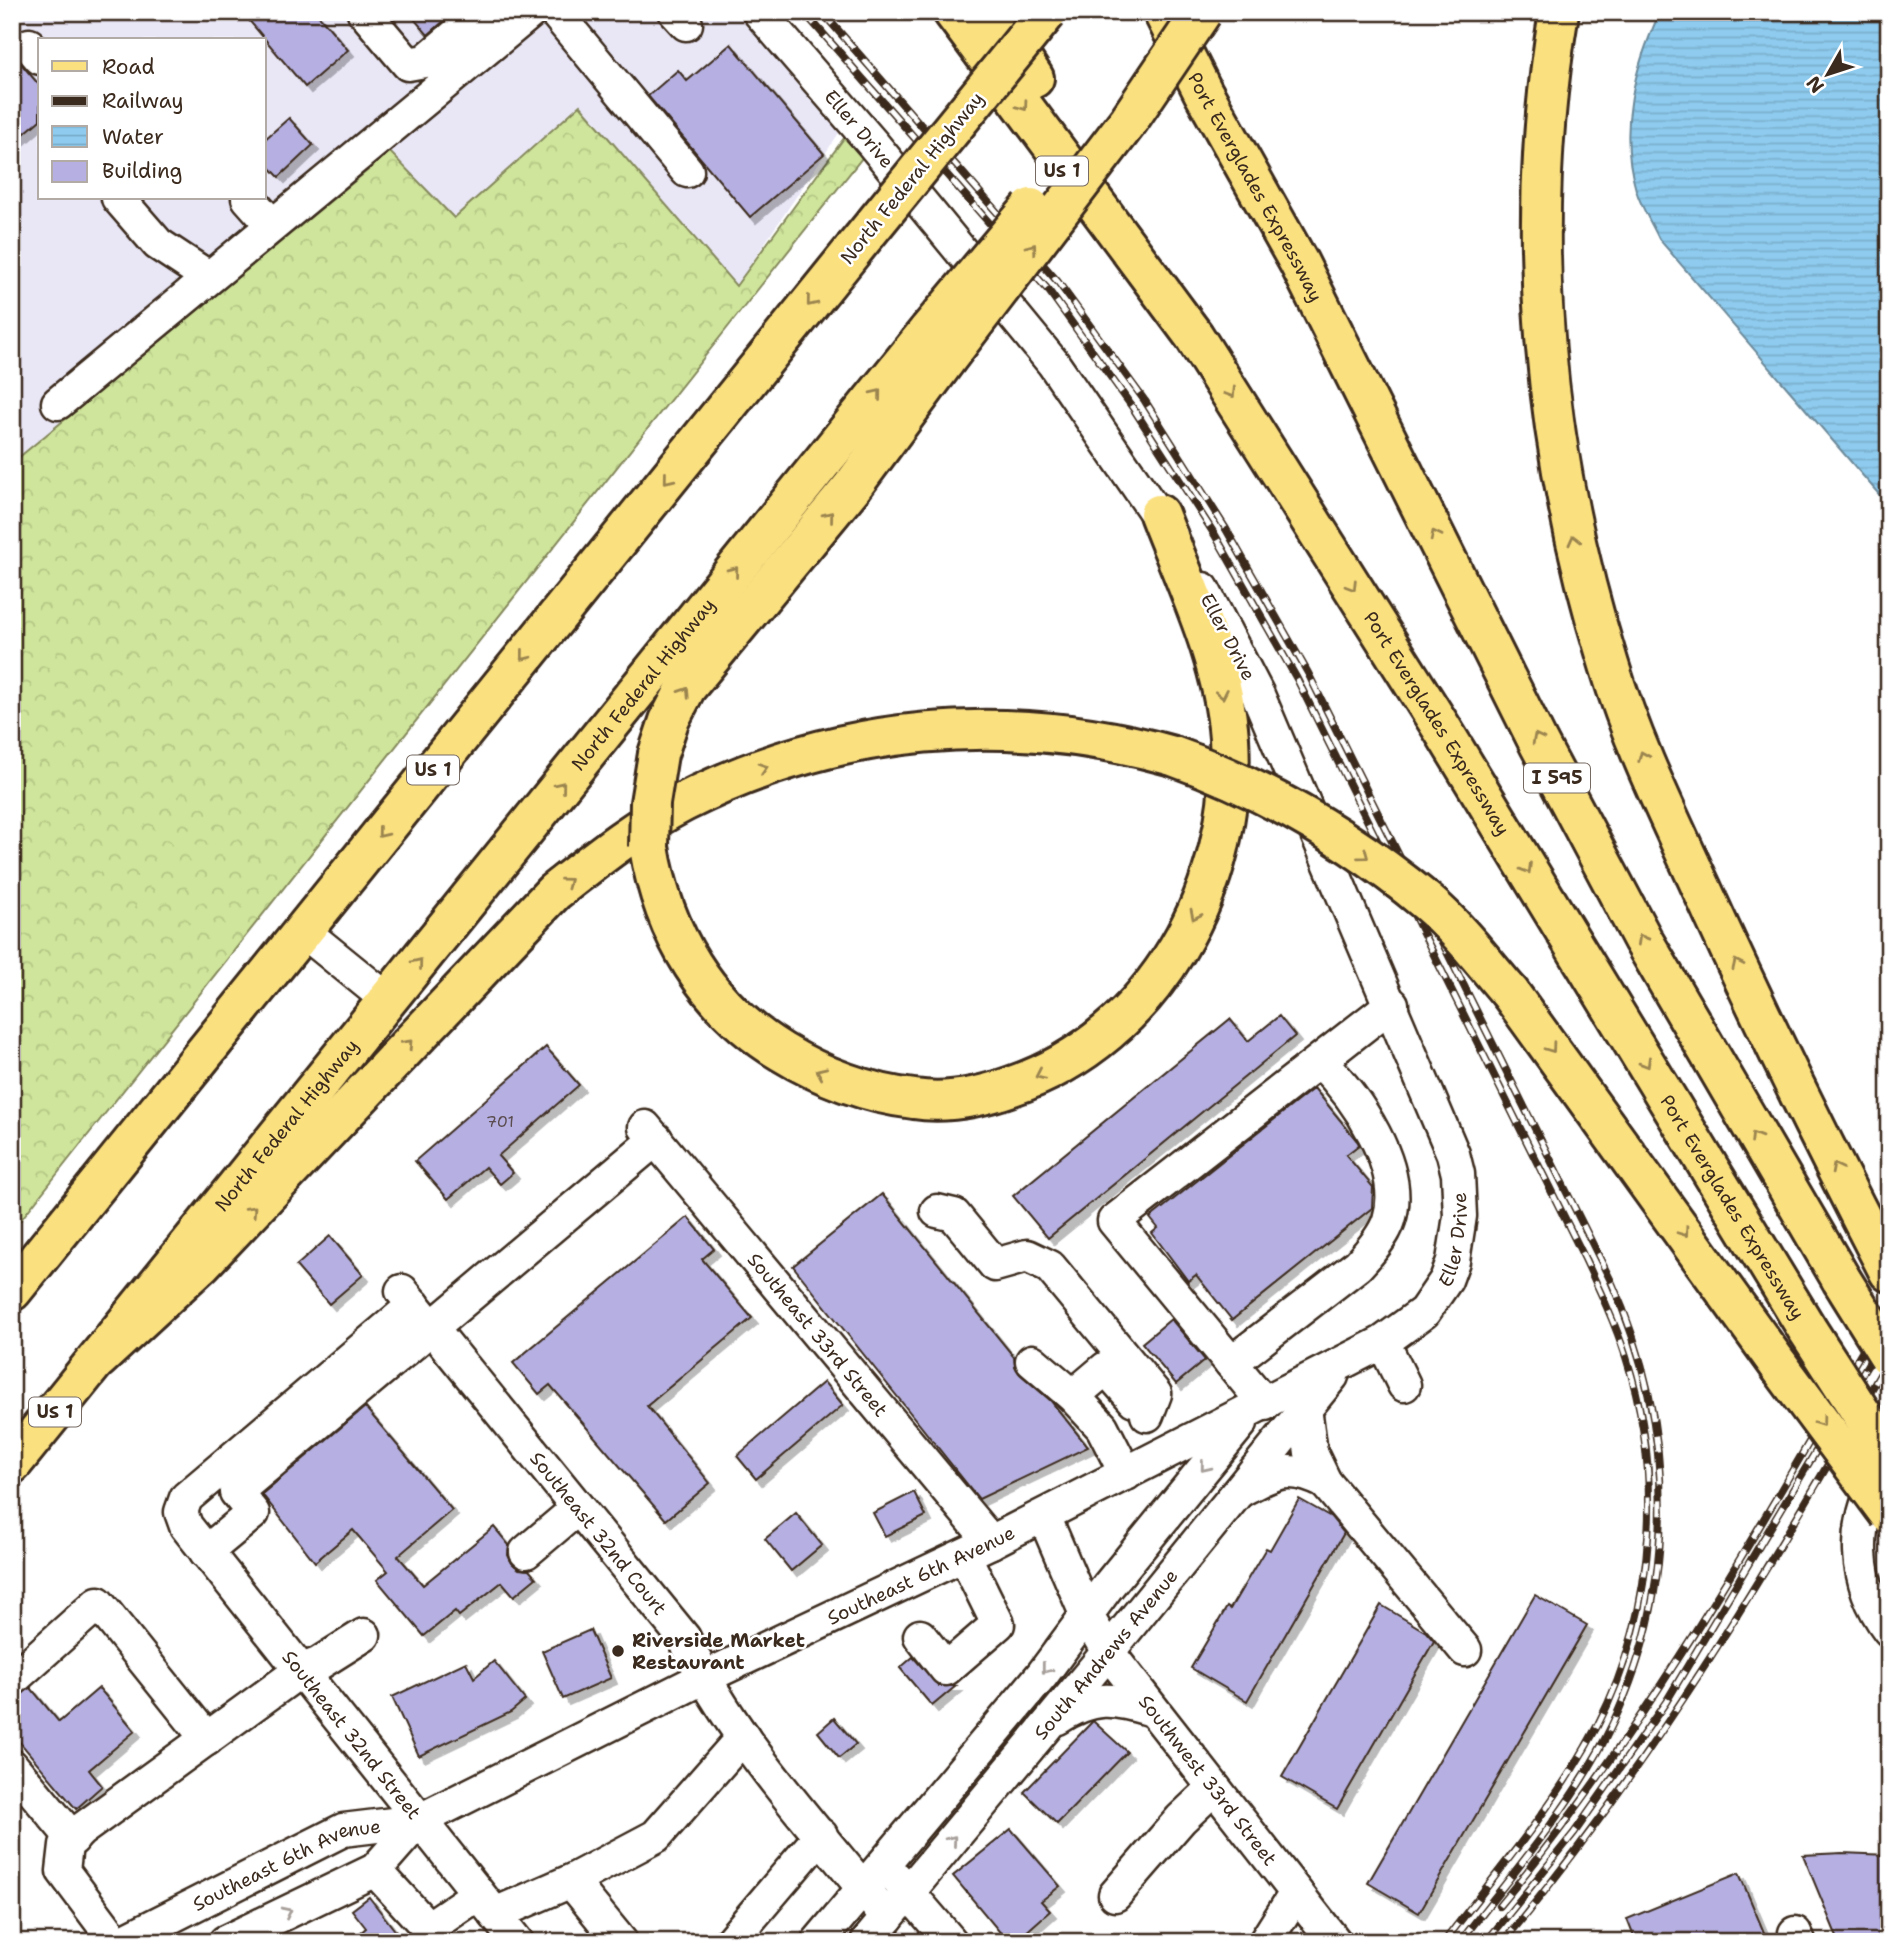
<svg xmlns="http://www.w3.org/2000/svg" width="1901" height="1954" viewBox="0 0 1901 1954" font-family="'Shantell Sans',sans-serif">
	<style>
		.built { fill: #e9e7f6; fill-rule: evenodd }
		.forest { fill: url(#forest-crowns); stroke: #85885c; stroke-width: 2 }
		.water { fill: url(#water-rules); stroke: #6d8b9b; stroke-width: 2 }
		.building { fill: #b5b0e1; stroke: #3b2a1e; stroke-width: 2; filter: url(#shadow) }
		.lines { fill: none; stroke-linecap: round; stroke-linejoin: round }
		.minor-casing { stroke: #3b2a1e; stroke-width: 37 }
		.major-casing { stroke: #3b2a1e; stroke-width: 44 }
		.highway-casing { stroke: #3b2a1e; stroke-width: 44 }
		.minor { stroke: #fff; stroke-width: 32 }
		.major { stroke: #fbe080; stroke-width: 38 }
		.highway { stroke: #fbe080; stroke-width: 38 }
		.rail-casing { stroke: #3b2a1e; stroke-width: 8 }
		.rail { stroke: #fff; stroke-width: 5; stroke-dasharray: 16; stroke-linecap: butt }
		.major-bridge-casing { stroke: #3b2a1e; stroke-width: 44; stroke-linecap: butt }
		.highway-bridge-casing { stroke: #3b2a1e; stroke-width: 44; stroke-linecap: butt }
		.major-bridge { stroke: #fbe080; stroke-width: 38 }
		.highway-bridge { stroke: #fbe080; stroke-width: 38 }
		.oneway { stroke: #9b854f }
		.oneway2 { stroke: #a79f9a }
		.poi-dot { fill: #3b2a1e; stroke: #fff; stroke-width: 2.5 }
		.labels { text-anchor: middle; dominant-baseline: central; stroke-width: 5; stroke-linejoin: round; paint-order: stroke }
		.number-label { font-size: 16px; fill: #5a4c4f }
		.shield { fill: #fff; stroke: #766a62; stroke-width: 2 }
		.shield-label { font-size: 18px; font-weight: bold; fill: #3b2a1e }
		.street-label { font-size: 19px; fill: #3b2a1e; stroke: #fff }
		.poi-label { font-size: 19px; font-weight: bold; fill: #3b2a1e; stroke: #fff; text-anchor: start }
	</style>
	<defs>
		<pattern id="forest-crowns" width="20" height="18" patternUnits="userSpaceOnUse" patternTransform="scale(1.75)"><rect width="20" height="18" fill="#cfe59b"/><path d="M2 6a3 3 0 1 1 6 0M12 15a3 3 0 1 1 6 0" fill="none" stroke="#b3c585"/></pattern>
		<pattern id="water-rules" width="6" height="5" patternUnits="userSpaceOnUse" patternTransform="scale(1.75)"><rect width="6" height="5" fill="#8ecbee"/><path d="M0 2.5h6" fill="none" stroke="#7baecc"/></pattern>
		<filter id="shadow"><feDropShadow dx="6" dy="6" stdDeviation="0" flood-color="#0004"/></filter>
	</defs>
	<rect width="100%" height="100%" fill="#fff"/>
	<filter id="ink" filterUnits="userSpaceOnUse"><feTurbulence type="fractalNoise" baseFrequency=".0143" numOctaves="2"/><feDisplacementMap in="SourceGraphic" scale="14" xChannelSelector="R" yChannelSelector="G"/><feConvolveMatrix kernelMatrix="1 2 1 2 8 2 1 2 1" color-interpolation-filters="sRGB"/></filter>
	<g filter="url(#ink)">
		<path class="built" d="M31 12H736L841 130 736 286 580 105 453 218 390 152 12 463V29ZM40 40H264V198H40Z"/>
		<polygon class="forest" points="580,105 736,286 855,123 873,144 12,1231 12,463 390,152 454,218"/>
		<path class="water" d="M1660 12H1889V506L1659 239C1652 224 1641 207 1636 190 1618 129 1634 68 1660 12Z"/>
		<g class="building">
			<polygon points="242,12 316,12 348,50 305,87"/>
			<polygon points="408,12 454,12 428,35"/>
			<polygon points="731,44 824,154 750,217 648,96 678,70 687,81"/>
			<polygon points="12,53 40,86 40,120 12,144"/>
			<polygon points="289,118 313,145 279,177 264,161 264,140"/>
			<polygon points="1279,1016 1295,1036 1048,1238 1013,1196 1230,1019 1248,1041"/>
			<polygon points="546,1047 579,1085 498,1156 513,1173 500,1184 485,1167 448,1199 415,1161"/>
			<polygon points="1314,1088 1358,1142 1359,1145 1346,1155 1373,1187 1372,1208 1232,1320 1196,1275 1188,1281 1152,1233 1158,1228 1150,1218"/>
			<polygon points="882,1194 1014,1357 1015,1366 1020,1374 1051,1401 1088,1447 979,1499 793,1266"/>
			<polygon points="688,1217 714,1249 702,1259 752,1318 647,1406 710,1483 666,1520 550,1385 539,1394 513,1363"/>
			<polygon points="330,1236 363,1275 329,1304 296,1266"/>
			<polygon points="1171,1319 1205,1360 1176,1384 1142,1343"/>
			<polygon points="824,1382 843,1405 756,1479 737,1456"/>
			<polygon points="365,1407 452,1510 398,1556 423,1585 494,1527 509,1545 508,1555 512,1563 519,1569 529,1570 536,1578 514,1596 502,1582 459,1616 455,1611 424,1636 377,1580 388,1571 353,1530 315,1562 262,1494"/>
			<polygon points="914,1492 926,1516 885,1536 873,1513"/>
			<polygon points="1299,1499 1331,1517 1344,1533 1247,1701 1191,1668 1227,1607 1230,1609 1266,1548 1270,1550"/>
			<polygon points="796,1513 822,1545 791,1571 765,1539"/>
			<polygon points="1535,1595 1587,1625 1419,1913 1368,1883"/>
			<polygon points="1381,1605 1426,1632 1434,1641 1337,1809 1282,1777"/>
			<polygon points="590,1630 611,1678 563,1699 542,1651"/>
			<polygon points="913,1657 939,1686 956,1686 932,1706 900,1668"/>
			<polygon points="494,1661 525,1700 511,1712 419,1756 392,1697 466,1662 474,1678"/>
			<polygon points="31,1688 59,1722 99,1688 135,1731 89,1770 102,1786 76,1809 12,1733 12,1699"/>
			<polygon points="834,1718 856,1744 839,1758 818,1732"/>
			<polygon points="1093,1721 1127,1752 1057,1824 1024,1792"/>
			<polygon points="1011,1829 1060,1886 1041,1901 1050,1911 1015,1942 1008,1942 953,1876"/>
			<polygon points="1842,1853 1889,1855 1889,1942 1839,1942 1803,1855"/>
			<polygon points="1739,1873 1768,1942 1636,1942 1627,1919"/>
			<polygon points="369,1897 404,1942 349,1942 366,1928 352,1910"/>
		</g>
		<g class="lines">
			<g class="minor-casing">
				<g id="minor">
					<polyline points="364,12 408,64 425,61 483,12"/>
					<polyline points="555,12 687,171"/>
					<polyline points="675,12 686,24"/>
					<path id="s1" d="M759 12 873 144 1053 363 1171 535"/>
					<polyline points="29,45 40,58"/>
					<polyline points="118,198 158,244 208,277"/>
					<polyline points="248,198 272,225"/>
					<polyline points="58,403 531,12"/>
					<polyline points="303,931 388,1000"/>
					<path id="s2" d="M645 1127 991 1542"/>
					<polyline points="937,1211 954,1215 995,1265 1027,1256 1050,1267 1155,1394 1147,1415"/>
					<path id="s3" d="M402 1291 684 1638C733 1742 816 1828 887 1918"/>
					<path id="s4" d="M414 1305 186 1498 181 1512 186 1526 517 1942"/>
					<polyline points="1383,1342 1404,1385"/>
					<polyline points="1032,1361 1073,1396 1102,1427 1126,1474"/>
					<path d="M1231 1363 1358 1265C1369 1253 1384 1236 1389 1220 1406 1167 1355 1096 1320 1061"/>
					<polyline points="1073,1396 1106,1368 1134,1400"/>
					<polyline points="1265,1404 1114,1221 1392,1004"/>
					<polyline points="1305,1408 1311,1453 1325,1482 1465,1650"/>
					<path d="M1880 1475C1851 1526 1853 1582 1889 1630"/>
					<path d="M1241 1490C1275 1472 1288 1464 1325 1482"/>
					<path id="s5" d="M1044 1516 1086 1614 1108 1652 1335 1942"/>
					<polyline points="206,1552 253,1513 236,1492 656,1139"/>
					<polyline points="526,1552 578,1508"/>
					<polyline points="920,1636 946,1669 998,1624 964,1555"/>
					<polyline points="12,1680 98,1603 207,1739"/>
					<path d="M1058 1718C1094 1695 1113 1698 1152 1710"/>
					<polyline points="12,1766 73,1839"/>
					<polyline points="375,1870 428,1928 478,1894"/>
					<polyline points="896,1878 951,1942"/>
					<polyline points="571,1881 621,1942"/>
					<polyline points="1115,1895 1181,1819 1214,1788"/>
					<polyline points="495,1914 571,1881 656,1836 743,1737"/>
					<polyline points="1795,1933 1799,1942"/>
					<polyline points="116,1942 63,1871 66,1845 81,1830 300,1671 318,1664 364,1635"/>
					<path id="s6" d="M121 1942 343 1830 418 1821 703 1678 991 1542 1383 1342 1424 1312 1446 1280 1453 1261 1460 1216 1458 1174 1453 1154 1258 695 1203 589"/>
					<polyline points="225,1942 375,1870 418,1821"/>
					<polyline points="730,1942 821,1835"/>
					<polyline points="818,1942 1042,1675 1108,1586 1241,1423"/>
					<path id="s7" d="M867 1942 1108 1652 1332 1376"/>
					<polyline points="1265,1942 1296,1893"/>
				</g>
			</g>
			<g class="major-casing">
				<g id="major">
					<polyline points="658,754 669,721 686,688 852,487 946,360"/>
					<path d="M649 847C663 933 707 1007 782 1052 821 1076 868 1094 914 1099 946 1104 981 1097 1012 1086 1155 1038 1238 884 1229 738 1223 659 1187 587 1159 514"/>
					<polyline points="12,1291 854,249"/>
					<path id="s8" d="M12 1464 929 330"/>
				</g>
			</g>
			<g class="highway-casing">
				<g id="highway">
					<path id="s9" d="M953 12 1194 336 1441 727 1807 1329"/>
					<polyline points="991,12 1034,78"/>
					<path id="s10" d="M1163 12 1203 92 1299 263 1539 744 1643 940 1841 1279"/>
					<path d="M1559 12C1522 232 1543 453 1609 665 1632 742 1668 815 1701 887 1760 1017 1823 1145 1889 1272"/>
					<polyline points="1510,993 1780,1367"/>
					<path d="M98 1359 202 1263 554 892C595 860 637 826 684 802 838 724 1008 710 1173 756"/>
				</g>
			</g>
			<use href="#minor" class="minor"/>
			<use href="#major" class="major"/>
			<use href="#highway" class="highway"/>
			<g class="rail-casing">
				<g id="rail">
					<path d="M804 12 1049 291 1133 408 1215 535 1297 679 1585 1259C1600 1291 1615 1323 1626 1357 1667 1485 1653 1633 1585 1748 1545 1817 1492 1879 1444 1942"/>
					<path d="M822 12 1058 282 1145 401 1226 529 1308 673 1611 1281C1679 1433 1680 1604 1598 1752 1560 1820 1507 1880 1460 1942"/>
					<path d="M1499 1906C1653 1722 1768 1511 1889 1305"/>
					<polyline points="1486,1942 1574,1833 1666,1702 1889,1329"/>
					<path d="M1503 1942C1654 1762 1773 1562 1889 1359"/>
				</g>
			</g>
			<use href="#rail" class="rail"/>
			<g class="major-bridge-casing">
				<g id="major-bridge">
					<polyline points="854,249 1047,12"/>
					<polyline points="929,330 1031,208"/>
					<polyline points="946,360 1129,120 1202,12"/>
					<polyline points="649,847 650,803 658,754"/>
				</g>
			</g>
			<g class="highway-bridge-casing">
				<g id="highway-bridge">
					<path d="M1173 756C1266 789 1351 839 1427 902 1458 928 1484 963 1510 993"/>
					<polyline points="1841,1279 1889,1356"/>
					<polyline points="1807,1329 1889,1456"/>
					<polyline points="1780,1367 1889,1514"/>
				</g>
			</g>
			<use href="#major-bridge" class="major-bridge"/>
			<use href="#highway-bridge" class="highway-bridge"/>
		</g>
		<defs><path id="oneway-chevron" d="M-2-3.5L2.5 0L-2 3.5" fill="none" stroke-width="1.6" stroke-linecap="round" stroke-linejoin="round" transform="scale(1.75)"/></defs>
		<g class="oneway">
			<use href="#oneway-chevron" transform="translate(1023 106) rotate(54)"/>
			<use href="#oneway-chevron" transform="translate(1032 248) rotate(-53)"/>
			<use href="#oneway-chevron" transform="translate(811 302) rotate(129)"/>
			<use href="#oneway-chevron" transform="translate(1231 393) rotate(58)"/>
			<use href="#oneway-chevron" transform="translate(877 394) rotate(-51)"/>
			<use href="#oneway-chevron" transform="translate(668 479) rotate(129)"/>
			<use href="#oneway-chevron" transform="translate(829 516) rotate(-51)"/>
			<use href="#oneway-chevron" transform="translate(1435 535) rotate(-117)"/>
			<use href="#oneway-chevron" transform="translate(1574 540) rotate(-104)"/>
			<use href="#oneway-chevron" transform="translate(734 571) rotate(-51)"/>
			<use href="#oneway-chevron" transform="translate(1352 586) rotate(58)"/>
			<use href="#oneway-chevron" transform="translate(525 656) rotate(129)"/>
			<use href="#oneway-chevron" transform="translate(685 692) rotate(-57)"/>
			<use href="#oneway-chevron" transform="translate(1222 694) rotate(79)"/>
			<use href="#oneway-chevron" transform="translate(1537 738) rotate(-117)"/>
			<use href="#oneway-chevron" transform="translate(1643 756) rotate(-113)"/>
			<use href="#oneway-chevron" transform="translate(763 768) rotate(-18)"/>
			<use href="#oneway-chevron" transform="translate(561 786) rotate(-51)"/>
			<use href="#oneway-chevron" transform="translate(382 833) rotate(129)"/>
			<use href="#oneway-chevron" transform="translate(1364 855) rotate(37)"/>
			<use href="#oneway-chevron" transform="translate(1527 869) rotate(59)"/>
			<use href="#oneway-chevron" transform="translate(567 882) rotate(-37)"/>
			<use href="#oneway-chevron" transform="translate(1195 915) rotate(116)"/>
			<use href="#oneway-chevron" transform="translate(1642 939) rotate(-119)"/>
			<use href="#oneway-chevron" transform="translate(418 963) rotate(-51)"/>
			<use href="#oneway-chevron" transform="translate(1737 964) rotate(-115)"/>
			<use href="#oneway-chevron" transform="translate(408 1044) rotate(-47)"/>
			<use href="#oneway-chevron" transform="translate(1551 1048) rotate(54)"/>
			<use href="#oneway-chevron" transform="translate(1646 1063) rotate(59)"/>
			<use href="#oneway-chevron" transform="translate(821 1072) rotate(-156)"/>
			<use href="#oneway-chevron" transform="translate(1040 1075) rotate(155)"/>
			<use href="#oneway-chevron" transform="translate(1755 1137) rotate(-121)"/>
			<use href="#oneway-chevron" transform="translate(1836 1168) rotate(-117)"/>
			<use href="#oneway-chevron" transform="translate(252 1210) rotate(-47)"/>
			<use href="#oneway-chevron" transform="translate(1684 1232) rotate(54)"/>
			<use href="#oneway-chevron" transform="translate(1821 1422) rotate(54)"/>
		</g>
		<g class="oneway2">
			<use href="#oneway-chevron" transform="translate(1205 1467) rotate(129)"/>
			<use href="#oneway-chevron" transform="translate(1046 1669) rotate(128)"/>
			<use href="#oneway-chevron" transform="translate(952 1840) rotate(-50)"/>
			<use href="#oneway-chevron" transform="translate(287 1912) rotate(-26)"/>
		</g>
	</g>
	<circle class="poi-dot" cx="618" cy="1651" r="7"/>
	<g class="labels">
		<g class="number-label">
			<text x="500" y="1121">701</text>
		</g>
		<g class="shield">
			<rect x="1036" y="156.5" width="52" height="29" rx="5"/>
			<rect x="407" y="755.5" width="52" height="29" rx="5"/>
			<rect x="1524" y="763.5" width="66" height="29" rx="5"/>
			<rect x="29" y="1397.5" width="52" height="29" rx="5"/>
		</g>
		<g class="shield-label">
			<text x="1062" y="171">US 1</text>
			<text x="433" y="770">US 1</text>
			<text x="1557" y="778">I 595</text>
			<text x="55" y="1412">US 1</text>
		</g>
		<g class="street-label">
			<text stroke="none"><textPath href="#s1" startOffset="154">Eller Drive</textPath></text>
			<text transform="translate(912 178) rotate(-51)">North Federal Highway</text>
			<text stroke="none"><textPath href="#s10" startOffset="198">Port Everglades Expressway</textPath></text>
			<text transform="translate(1228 637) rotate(62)">Eller Drive</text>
			<text stroke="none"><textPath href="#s8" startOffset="1003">North Federal Highway</textPath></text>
			<text stroke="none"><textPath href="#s9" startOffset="861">Port Everglades Expressway</textPath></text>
			<text stroke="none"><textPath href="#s8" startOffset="436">North Federal Highway</textPath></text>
			<text stroke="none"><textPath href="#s9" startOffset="1428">Port Everglades Expressway</textPath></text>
			<text stroke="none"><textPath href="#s6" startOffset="1533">Eller Drive</textPath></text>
			<text stroke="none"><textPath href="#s2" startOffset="270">Southeast 33rd Street</textPath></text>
			<text stroke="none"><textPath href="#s3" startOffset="312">Southeast 32nd Court</textPath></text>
			<text stroke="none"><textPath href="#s6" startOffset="884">Southeast 6th Avenue</textPath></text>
			<text stroke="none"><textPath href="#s7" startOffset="374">South Andrews Avenue</textPath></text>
			<text stroke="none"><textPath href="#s4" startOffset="595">Southeast 32nd Street</textPath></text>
			<text stroke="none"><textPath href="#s5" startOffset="313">Southwest 33rd Street</textPath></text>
			<text stroke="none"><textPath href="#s6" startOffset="184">Southeast 6th Avenue</textPath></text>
		</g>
		<g class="poi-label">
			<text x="632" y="1640">Riverside Market<tspan x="632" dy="22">Restaurant</tspan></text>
		</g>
	</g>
	<rect width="1901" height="1954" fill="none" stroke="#fff" stroke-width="42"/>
	<rect x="21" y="21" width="1859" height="1912" fill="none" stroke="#3b2a1e" stroke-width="2.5" filter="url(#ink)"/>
	<rect x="38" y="38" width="228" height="161" fill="#ffffff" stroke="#b1aaa5" stroke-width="2"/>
	<rect x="52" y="61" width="35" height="10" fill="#fbe080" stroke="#b1aaa5" stroke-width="2"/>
	<text x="102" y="74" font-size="21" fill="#3b2a1e">Road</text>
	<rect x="52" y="96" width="35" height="10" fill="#3b2a1e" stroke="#b1aaa5" stroke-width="2"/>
	<text x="102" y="108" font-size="21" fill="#3b2a1e">Railway</text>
	<rect x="52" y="126" width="35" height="21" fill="url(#water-rules)" stroke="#b1aaa5" stroke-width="2"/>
	<text x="102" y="144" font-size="21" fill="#3b2a1e">Water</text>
	<rect x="52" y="161" width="35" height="21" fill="#b5b0e1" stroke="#b1aaa5" stroke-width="2"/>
	<text x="102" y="178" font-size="21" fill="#3b2a1e">Building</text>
	<g transform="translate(1828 74) rotate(231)" stroke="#ffffff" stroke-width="5" paint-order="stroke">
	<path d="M0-5L12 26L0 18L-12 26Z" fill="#3b2a1e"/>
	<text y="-10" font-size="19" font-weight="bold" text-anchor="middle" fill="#3b2a1e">N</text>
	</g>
</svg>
